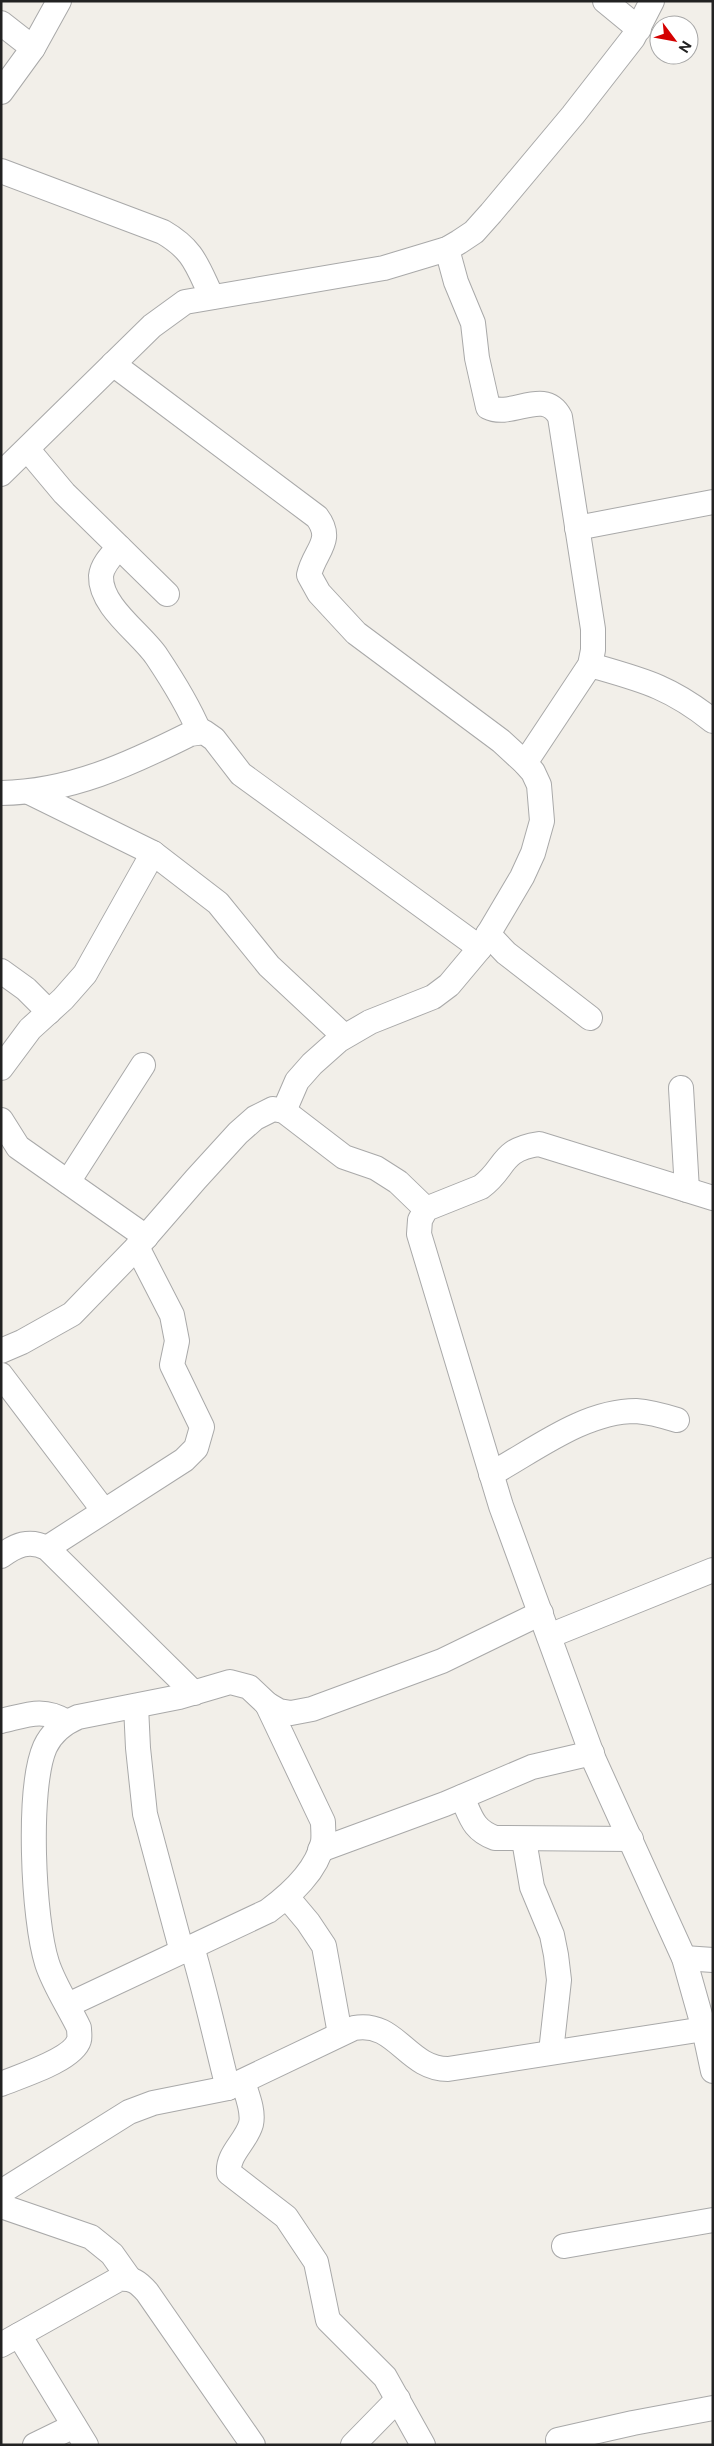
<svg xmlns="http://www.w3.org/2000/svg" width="714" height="2446" viewBox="0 0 714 2446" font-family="'Public Sans',sans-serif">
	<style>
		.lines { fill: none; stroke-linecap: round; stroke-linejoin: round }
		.minor-casing { stroke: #a9a9a9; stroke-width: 26 }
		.minor { stroke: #fff; stroke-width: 24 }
	</style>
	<rect width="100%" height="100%" fill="#f2efe9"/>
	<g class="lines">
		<g class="minor-casing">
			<g id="minor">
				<polyline points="605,1 639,29"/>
				<polyline points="1,23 33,48"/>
				<polyline points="1,92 33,48 59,1"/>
				<path d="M1 171 163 232C194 250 197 266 212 297"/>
				<path d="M447 249 456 282 473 323 477 358 488 407C512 419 544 387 560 417L593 629V650L590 665 525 763"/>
				<path d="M113 364 317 517C335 541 314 551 309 575L319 593 356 633 501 741 525 763 533 772 539 785 542 821 533 853 522 877 480 948 449 985 433 997 370 1022 339 1040 312 1064 297 1081 284 1111"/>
				<polyline points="28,450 64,493 167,594"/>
				<polyline points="1,474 152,326 185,302 384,268 447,249 459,242 474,232 491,213 573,115 633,38 652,1"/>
				<polyline points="577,528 713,502"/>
				<path d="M119 547C112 555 102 565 101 576 100 607 142 634 157 657 173 681 188 705 199 731"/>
				<path d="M590 665C642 680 669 686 713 721"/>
				<path d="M1 793C70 792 130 764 190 734L204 732 214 739 241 774 480 948"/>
				<polyline points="31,793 153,853 218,903 269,966 344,1036"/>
				<polyline points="488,934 506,953 590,1018"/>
				<polyline points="1,971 26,989 49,1012"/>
				<polyline points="1,1068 30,1029 63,999 85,974 153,853"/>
				<polyline points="681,1088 687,1190"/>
				<polyline points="1,1120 18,1147 146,1237"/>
				<polyline points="68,1182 143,1065"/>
				<path d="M713 1198 539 1144C499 1150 507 1168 481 1187L426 1209 420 1220 419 1234 501 1506 594 1760 684 1958 704 2029 713 2071"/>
				<polyline points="1,1351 22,1342 72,1314 137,1247 196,1179 238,1133 255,1118 273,1109 284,1111 344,1157 376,1168 398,1182 426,1209"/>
				<polyline points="1,1375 104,1511"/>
				<path d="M491 1474C535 1450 584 1411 636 1411 650 1412 664 1416 677 1420"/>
				<polyline points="47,1548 184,1460 196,1448 202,1427 172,1365 177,1341 172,1315 137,1247"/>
				<path d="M1 1556C16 1545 29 1539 47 1548L194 1693"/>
				<polyline points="549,1636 713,1570"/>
				<polyline points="136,1706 138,1748 145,1814 182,1952"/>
				<path d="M1 1721C27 1715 43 1707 67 1722"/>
				<path d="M462 1797C471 1817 473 1830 495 1838L631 1839"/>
				<polyline points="524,1840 532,1887 552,1935 556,1955 559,1980 551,2052"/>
				<polyline points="320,1850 445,1804 532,1767 592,1753"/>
				<polyline points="287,1897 308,1922 324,1946 340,2034"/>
				<path d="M192 1947C206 1994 216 2041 228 2088"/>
				<polyline points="684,1958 713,1960"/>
				<path d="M68 2005 268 1911C291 1894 317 1871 323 1842 324 1836 323 1828 323 1822L267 1704"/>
				<path d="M243 2082C247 2095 254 2111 251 2124 246 2142 227 2154 229 2173L286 2217 316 2262 328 2320 385 2377 423 2445"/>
				<path d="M1 2084C20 2076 73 2060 79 2040 80 2037 79 2032 79 2028 69 2007 54 1985 47 1963 33 1919 27 1788 45 1747 52 1732 64 1723 78 1717L179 1697 230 1682 249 1687 267 1704 279 1711 291 1713 312 1709 442 1661 541 1613"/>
				<path d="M1 2192 129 2112 153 2103 228 2088 354 2028C396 2020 407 2069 448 2069L704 2029"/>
				<polyline points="1,2206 91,2237 112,2254 129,2278"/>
				<polyline points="564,2246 713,2220"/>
				<polyline points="19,2335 86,2445"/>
				<path d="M1 2345 119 2279C133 2278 138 2282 147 2292L253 2445"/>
				<polyline points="558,2440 633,2423 713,2408"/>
				<polyline points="35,2445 74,2426"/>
				<polyline points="353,2445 398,2399"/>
			</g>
		</g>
		<use href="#minor" class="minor"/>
	</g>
	<rect width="714" height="2446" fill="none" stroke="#222222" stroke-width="5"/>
	<g transform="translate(674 40) rotate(122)"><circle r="24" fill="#ffffff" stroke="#a7a7a7"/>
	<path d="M0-4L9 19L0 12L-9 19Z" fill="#d40000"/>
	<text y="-8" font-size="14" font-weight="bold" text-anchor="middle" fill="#222222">N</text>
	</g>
</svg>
